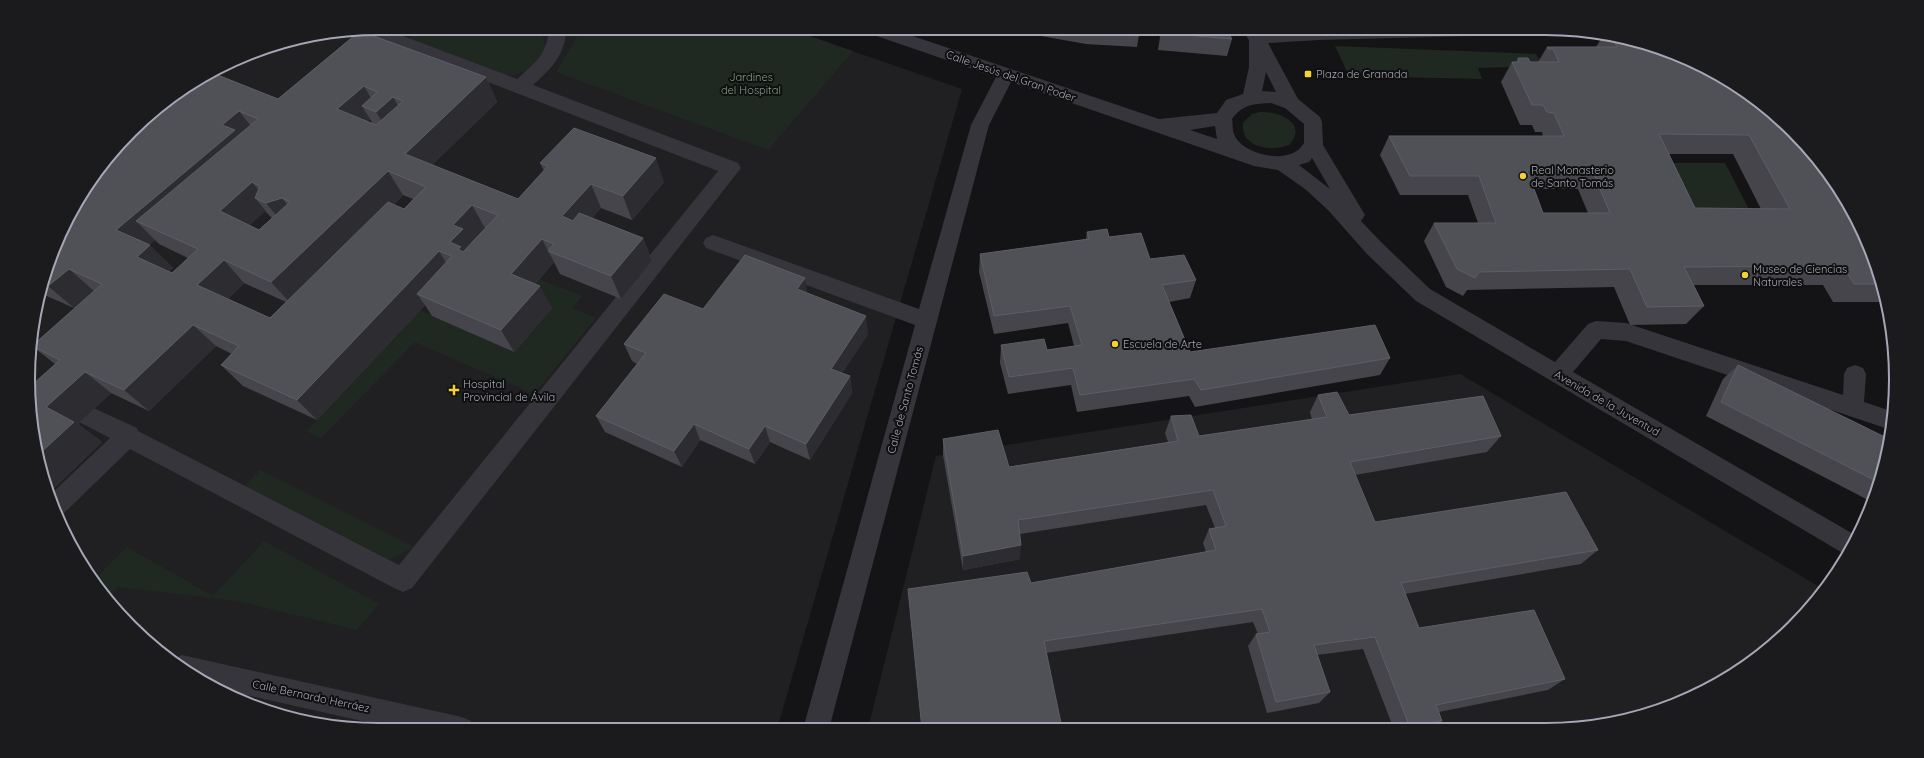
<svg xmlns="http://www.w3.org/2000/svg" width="1924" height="758" viewBox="0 0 1924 758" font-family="Quicksand,sans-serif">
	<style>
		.built { fill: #202023 }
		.green { fill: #202822 }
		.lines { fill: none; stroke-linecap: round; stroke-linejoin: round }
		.minor { fill: #35353b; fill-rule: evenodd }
		.wall { fill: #45454b; fill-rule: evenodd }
		.shaded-wall { fill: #2d2d31 }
		.building { fill: #505057; stroke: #5d5e66; fill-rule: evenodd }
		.poi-dot { fill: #f3d42e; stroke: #0f0f10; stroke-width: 1.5 }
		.labels { text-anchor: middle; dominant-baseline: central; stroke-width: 4; stroke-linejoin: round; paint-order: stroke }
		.poi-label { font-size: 11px; fill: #a5a7b6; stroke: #0f0f10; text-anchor: start }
		.street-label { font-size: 11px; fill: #a5a7b6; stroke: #0f0f10 }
		.park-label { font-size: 11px; fill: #7ca185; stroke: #0f0f10 }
		.rim { fill: none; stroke: #a5a7b6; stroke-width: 2 }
	</style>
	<rect width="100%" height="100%" fill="#141416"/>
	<g class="built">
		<polygon points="379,28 786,28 962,89 777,729 379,730 288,718 224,694 166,658 87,574 55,514 35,448 31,333 47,266 204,75 266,47"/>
		<polygon points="1460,374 1823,589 1777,643 1700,694 1591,727 868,729 936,456"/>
	</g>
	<g class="green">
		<polygon points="411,28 541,28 545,46 544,51 531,69 515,75 506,75 411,39 410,32"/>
		<polygon points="574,28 786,28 853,51 768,150 556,72 577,37"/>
		<polygon points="1335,46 1536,54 1542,66 1478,68 1482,79 1349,76"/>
		<path d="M1260 112C1278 111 1309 123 1289 145 1272 152 1240 148 1243 123L1252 114Z"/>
		<polygon points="1659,163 1725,163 1754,219 1686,218"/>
		<polygon points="539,279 582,296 573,308 596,318 534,394 415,342 320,439 307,431 420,310 514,352 524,296"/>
		<polygon points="260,470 414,547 390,560 245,486"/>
		<polygon points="264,541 379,604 357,630 237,601 118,587 110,598 93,581 127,547 213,596"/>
	</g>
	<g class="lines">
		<g class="minor">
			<path d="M382 28 517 79C536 62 547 55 549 28H567C564 56 553 67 533 85L738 163 741 168 412 588 403 592 394 588 130 449 61 516 57 517 49 496 110 438 79 422 76 415 79 408 87 405 137 428 138 431 399 565 718 171 364 34 362 31Z"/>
			<path d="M862 28H889L1159 119 1217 113 1226 100 1243 94 1249 67V40L1241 28H1259L1262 32 1328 28 1549 29 1547 32 1541 34 1319 40 1268 43 1298 99 1320 117 1322 122 1323 145 1365 215 1361 221 1381 242 1430 289 1555 362 1588 324 1596 321 1626 323 1843 395 1844 374 1847 368 1855 365 1863 368 1866 374 1864 402 1894 412 1891 430 1626 341 1601 339 1573 372 1855 535 1846 555 1416 301 1367 254 1328 210 1305 189 1278 170 1254 166 1011 82 989 125 829 729H803L915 325 706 248 703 243 706 238 713 235 919 309 971 125 996 77 865 32ZM1266 72 1276 92 1262 91ZM1271 103 1285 108 1304 124V143C1302 146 1299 150 1295 152 1279 162 1241 153 1234 134 1232 130 1233 123 1232 119 1243 104 1254 104 1271 103ZM1215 126 1217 139 1190 130ZM1312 158 1330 189 1299 165 1309 162Z"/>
			<polygon points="182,655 462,717 471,721 475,730 402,730 215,688 172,662 173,659"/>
		</g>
	</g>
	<g class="wall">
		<polygon points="1008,28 1140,28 1137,47 1086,44 1008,30"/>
		<polygon points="1156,28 1225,28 1232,39 1227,56 1158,50 1160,37"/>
		<path d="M360 31 486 77 497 102 432 165 518 199 544 171 540 163 664 182 632 220 601 208 592 218 643 238 652 261 621 299 560 274 554 262 535 284 552 308 514 352 432 316 425 305 317 420 243 386 221 365 232 354 216 346 149 411 111 393 78 424 102 442 49 493 35 448 55 364 32 346 94 291 74 308 40 293 47 266 148 115 204 75 214 74 278 99ZM370 119 373 124 367 121ZM403 195 413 199 404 209 393 205ZM265 211 272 218 259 230 249 225ZM155 240 159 244 188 258 172 273 169 271 173 268 149 245ZM244 283 286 302 270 318 228 299Z"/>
		<path d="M1603 36 1636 40 1700 64 1877 266 1886 302H1833L1823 285H1694L1704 306 1686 324 1630 325 1614 287 1467 290 1463 296 1446 287 1424 241 1434 223H1478L1468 195H1400L1380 155 1389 136H1543L1542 132H1535L1532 125H1520L1501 82 1512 62H1516L1518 58 1530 62H1538L1547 47H1596ZM1669 154H1733L1761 209 1695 208ZM1534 189H1578L1588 213H1543Z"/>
		<polygon points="1087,232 1109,237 1150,259 1196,280 1190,298 1169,302 1190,352 1390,358 1380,375 1195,407 1189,396 1077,412 1071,385 1008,394 1000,363 1001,345 1047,350 1074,346 1068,323 994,334 979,272 980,254 1086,239"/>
		<polygon points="808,293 868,334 842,373 850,376 852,393 810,460 770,442 755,464 700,440 682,467 605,432 596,416 637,364 632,361 624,344 703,309"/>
		<polygon points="1738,365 1884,470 1870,501 1706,416 1723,379"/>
		<polygon points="1318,395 1349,415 1501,436 1487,452 1355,475 1375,522 1598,550 1581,564 1405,594 1419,628 1565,679 1548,690 1439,712 1442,721 1434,727 1393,727 1363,649 1317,655 1330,692 1319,703 1267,713 1248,646 1256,634 1258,634 1253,622 1046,653 1031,583 1206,552 1203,543 1209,529 1215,528 1206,505 1020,534 1020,559 963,570 943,455 943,439 1009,467 1168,442 1165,433 1171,416 1199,436 1312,420 1310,412"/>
	</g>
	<g class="shaded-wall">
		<polygon points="223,66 199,85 204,75"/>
		<polygon points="486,77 497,102 419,178 405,154"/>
		<polygon points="364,86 378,110 393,97 407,121 391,136 376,112 362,106 370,119 353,133 337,109"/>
		<polygon points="173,97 178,102 148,115"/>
		<polygon points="239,111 258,135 136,221 155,240 140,253 116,230 222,125"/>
		<polygon points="656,158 664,182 632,220 623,196"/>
		<polygon points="388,171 403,195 291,304 271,282"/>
		<polygon points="252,182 268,202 282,198 300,221 285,226 266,203 255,198 266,211 240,234 220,211"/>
		<polygon points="591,184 601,208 573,239 562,216"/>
		<polygon points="472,205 485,228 471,243 469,260 450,242 453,225"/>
		<polygon points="643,238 652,261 621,299 611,276"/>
		<polygon points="542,239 554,262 524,296 511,274"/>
		<polygon points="150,245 173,268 160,280 137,257"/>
		<polygon points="439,251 453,274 417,294 425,305 317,420 297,400"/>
		<polygon points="224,260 244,283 219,308 197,285"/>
		<polygon points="69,269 94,291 74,308 48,286"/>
		<polygon points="805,278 808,297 797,289"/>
		<polygon points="540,286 552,308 514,352 501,330"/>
		<polygon points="866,316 868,334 834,386 831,369"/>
		<polygon points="193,325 216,346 149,411 124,390"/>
		<polygon points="85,372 111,393 78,424 102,442 49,493 37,456 46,407"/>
		<polygon points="850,376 852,393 810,460 806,444"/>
		<polygon points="694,424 700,440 682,467 674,451"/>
		<polygon points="765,426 770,442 755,464 749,449"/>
		<polygon points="1021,545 1020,559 963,570 963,556"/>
	</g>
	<g class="building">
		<polygon points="1065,28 1140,28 1139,36 1087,32"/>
		<polygon points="1162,28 1225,28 1232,39 1162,33"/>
		<path d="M360 31 486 77 405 154 518 199 548 166 540 163 574 128 656 158 623 196 591 184 562 216 573 221 579 213 643 238 611 276 548 251 554 244 542 239 511 274 540 286 501 330 417 294 452 256 439 251 297 400 221 365 239 346 193 325 124 390 85 372 46 407 74 422 37 456 35 448 33 384 60 360 32 346 102 284 69 269 48 286 43 283 47 266 75 204 148 115 166 102 170 103 186 90 184 89 204 75 210 72 278 99ZM364 86 377 92 362 106 376 112 393 97 403 101 376 125 337 109ZM239 111 258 119 136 221 198 249 172 273 137 257 150 245 116 230 235 130 222 125ZM388 171 426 187 404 209 388 202 270 318 197 285 224 260 271 282ZM252 182 260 186 255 198 266 203 282 198 290 202 259 230 220 211ZM472 205 498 215 463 252 458 249 461 247 450 242 463 229 453 225Z"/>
		<path d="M1612 37 1636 40 1700 64 1759 101 1809 148 1849 204 1877 266 1881 284H1854L1843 266 1684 267 1704 306 1647 307 1630 269 1479 272 1475 278 1457 269 1434 223H1496L1479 176H1410L1389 136H1564L1554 113 1547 112 1543 105H1532L1512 62H1519L1518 58H1528L1530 62H1559L1553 49H1548L1547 47H1617ZM1659 134 1749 135 1790 209 1695 208ZM1527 170H1592L1610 213H1543Z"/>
		<polygon points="1107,229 1109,237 1141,233 1150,259 1184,255 1196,280 1162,285 1190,352 1375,325 1390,358 1201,390 1194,379 1080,395 1073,368 1009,377 1001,345 1044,339 1047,350 1082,345 1070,306 994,316 980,254 1089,239 1087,232"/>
		<polygon points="745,255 805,278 797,289 866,316 831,369 850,376 806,444 765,426 749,449 694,424 674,451 596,416 646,353 624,344 664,294 703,309"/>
		<polygon points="1738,365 1889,439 1884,470 1878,482 1721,402"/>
		<polygon points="1337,392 1349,415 1483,396 1501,436 1350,462 1375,522 1566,492 1598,550 1401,583 1419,628 1534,610 1565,679 1436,705 1442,721 1409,725 1375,637 1314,645 1330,692 1276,702 1256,634 1270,632 1262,609 1044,641 1062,728 922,729 908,589 1027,572 1031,583 1216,550 1209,529 1226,526 1213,490 1018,520 1021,545 963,556 943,439 998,430 1009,467 1178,441 1171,416 1191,415 1199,436 1327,417 1318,395"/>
	</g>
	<g class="poi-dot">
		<rect x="1304" y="70" width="8" height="8" rx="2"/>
		<circle cx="1523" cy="176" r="4"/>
		<circle cx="1745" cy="275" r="4"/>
		<circle cx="1115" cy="344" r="4"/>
		<path d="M452 384h4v4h4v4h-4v4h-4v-4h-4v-4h4z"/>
	</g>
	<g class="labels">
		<g class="poi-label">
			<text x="1316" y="74">Plaza de Granada</text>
			<text x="1531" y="170">Real Monasterio<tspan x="1531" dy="13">de Santo Tomás</tspan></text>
			<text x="1753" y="269">Museo de Ciencias<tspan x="1753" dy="13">Naturales</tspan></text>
			<text x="1123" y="344">Escuela de Arte</text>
			<text x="463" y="384">Hospital<tspan x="463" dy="13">Provincial de Ávila</tspan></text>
		</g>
		<g class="street-label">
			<text transform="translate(1011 76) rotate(19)">Calle Jesús del Gran Poder</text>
			<text transform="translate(905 400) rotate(-75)">Calle de Santo Tomás</text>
			<text transform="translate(1607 403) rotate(30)">Avenida de la Juventud</text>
			<text transform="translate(311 696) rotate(12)">Calle Bernardo Herráez</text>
		</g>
		<g class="park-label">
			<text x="751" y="77">Jardines<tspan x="751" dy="13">del Hospital</tspan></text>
		</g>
	</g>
	<path d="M0 0H1924V758H0ZM379 35H1545A344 344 0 0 1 1889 379V379A344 344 0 0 1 1545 723H379A344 344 0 0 1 35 379V379A344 344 0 0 1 379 35Z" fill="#1b1b1d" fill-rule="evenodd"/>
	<path class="rim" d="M379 35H1545A344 344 0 0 1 1889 379V379A344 344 0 0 1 1545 723H379A344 344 0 0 1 35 379V379A344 344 0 0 1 379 35Z"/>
</svg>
